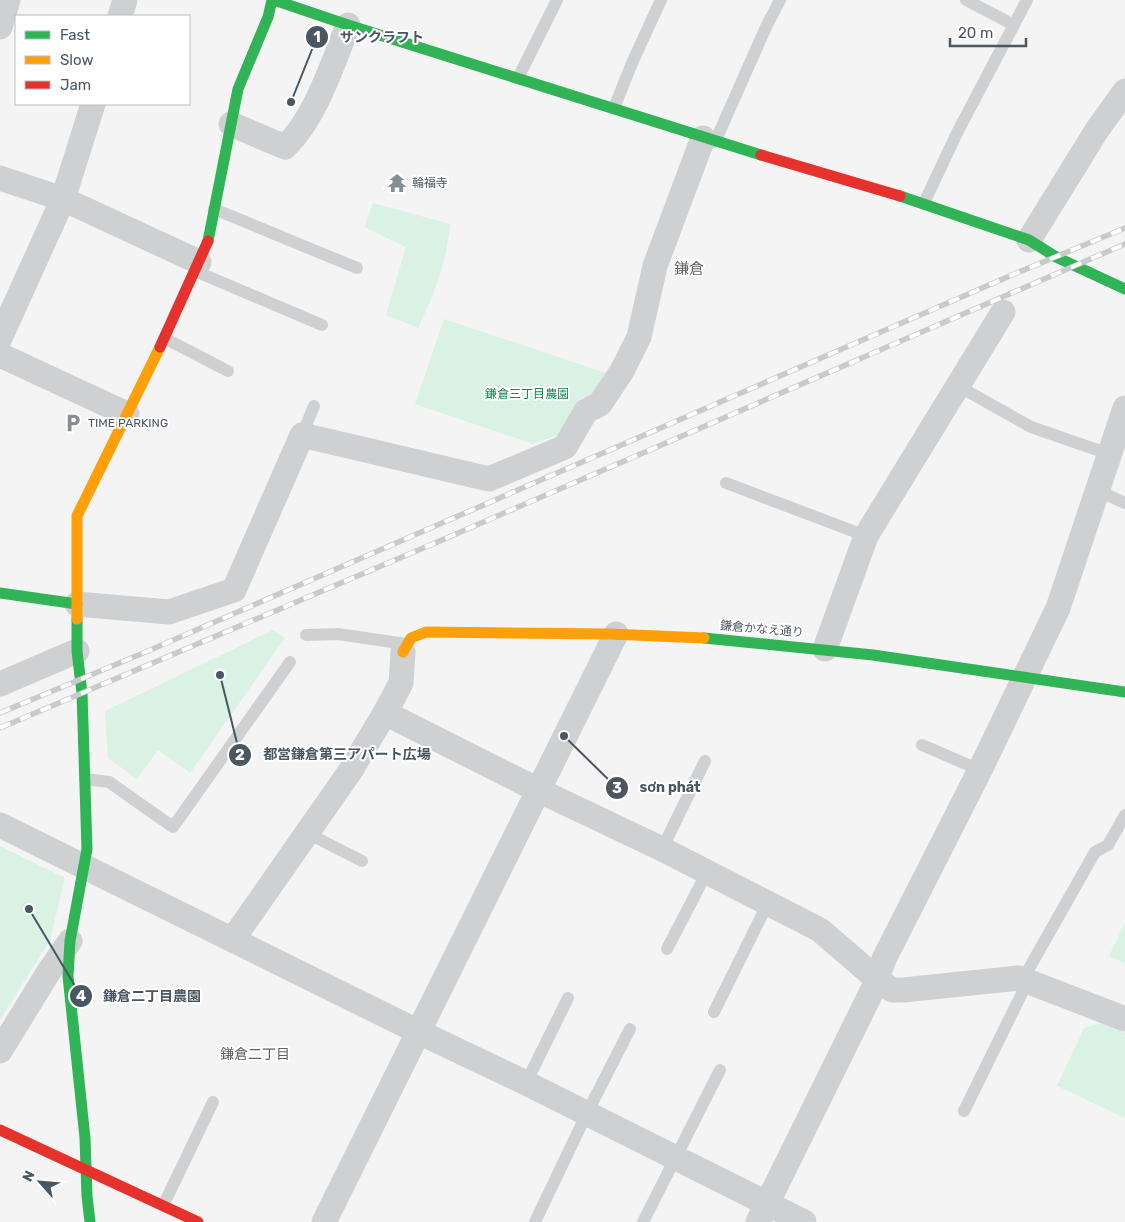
<svg xmlns="http://www.w3.org/2000/svg" width="1125" height="1222" viewBox="0 0 1125 1222" font-family="Rubik,'Noto Sans JP',sans-serif">
	<style>
		.green { fill: #d9f2e3 }
		.lines { fill: none; stroke-linecap: round; stroke-linejoin: round }
		.lane { stroke: #ced0d2; stroke-width: 12 }
		.street { stroke: #ced0d2; stroke-width: 25 }
		.fast { stroke: #30b455; stroke-width: 11 }
		.slow { stroke: #ff9f0a; stroke-width: 11 }
		.jam { stroke: #e5322d; stroke-width: 11 }
		.rail-casing { stroke: #c9cacc; stroke-width: 5.5 }
		.rail { stroke: #fff; stroke-width: 4; stroke-dasharray: 11; stroke-linecap: butt }
		.labels { text-anchor: middle; dominant-baseline: central; stroke-width: 4; stroke-linejoin: round; paint-order: stroke }
		.poi-label { font-size: 12px; fill: #4a5661; stroke: #fff; text-anchor: start }
		.park-label { font-size: 12px; fill: #17864f; stroke: #fff }
		.street-label { font-size: 12px; fill: #4a5661; stroke: #fff }
		.neighbourhood-label { font-size: 14px; fill: #5f6368; stroke: #fff }
		.quarter-label { font-size: 15px; fill: #5f6368; stroke: #fff }
		.leader { fill: none; stroke: #4a5661; stroke-width: 2 }
		.callout-dot { fill: #4a5661; stroke: #fff; stroke-width: 2 }
		.mark-label { font-size: 15px; text-anchor: middle; font-weight: bold; fill: #fff }
		.callout-label { font-size: 14px; text-anchor: middle; font-weight: bold; fill: #4a5661; stroke: #fff; stroke-width: 4; stroke-linejoin: round; paint-order: stroke }
	</style>
	<rect width="100%" height="100%" fill="#f4f4f4"/>
	<g class="green">
		<path d="M373 203 450 224C447 261 434 295 418 328L386 315 406 247 364 227Z"/>
		<polygon points="444,319 606,373 594,394 580,398 559,435 533,444 415,404"/>
		<polygon points="273,630 285,638 190,773 158,750 137,779 108,758 105,711"/>
		<polygon points="0,846 65,878 50,940 0,1020"/>
		<polygon points="1125,923 1125,963 1109,956"/>
		<polygon points="1102,1023 1125,1033 1125,1118 1057,1086 1084,1028"/>
	</g>
	<g class="lines">
		<g class="lane">
			<polyline points="966,0 1014,25"/>
			<polyline points="518,78 557,0"/>
			<polyline points="614,108 632,63 661,0"/>
			<polyline points="715,142 766,27 780,0"/>
			<polyline points="924,203 958,131 1027,0"/>
			<polyline points="214,209 357,268"/>
			<polyline points="195,271 322,325"/>
			<polyline points="164,338 228,371"/>
			<polyline points="958,386 1031,427 1109,454"/>
			<polyline points="302,435 314,406"/>
			<polyline points="726,483 866,536"/>
			<polyline points="1097,490 1125,503"/>
			<polyline points="306,635 338,634 406,644"/>
			<polyline points="922,745 980,770"/>
			<polyline points="85,779 109,782 173,827 290,662"/>
			<polyline points="307,833 362,861"/>
			<polyline points="662,849 705,761"/>
			<polyline points="667,949 707,872"/>
			<polyline points="1023,979 1095,852 1108,845 1125,815"/>
			<polyline points="714,1012 768,903"/>
			<polyline points="526,1083 568,998"/>
			<polyline points="964,1111 1028,981"/>
			<polyline points="163,1206 213,1102"/>
			<polyline points="535,1222 587,1113 630,1029"/>
			<polyline points="643,1222 720,1070"/>
		</g>
		<g class="street">
			<polyline points="120,16 125,0"/>
			<polyline points="0,27 8,0"/>
			<path d="M231 124 285 147C315 119 333 63 348 25"/>
			<polyline points="0,178 63,199 199,262"/>
			<polyline points="1029,240 1097,130 1125,91"/>
			<polyline points="0,338 63,199 93,104"/>
			<polyline points="0,355 127,414"/>
			<polyline points="77,604 169,612 234,590 302,435 489,479 565,447 586,411 600,404 622,371 639,337 655,266 703,138"/>
			<polyline points="825,649 866,536 1003,312"/>
			<polyline points="0,684 77,651"/>
			<polyline points="385,713 538,790 662,849 820,930 877,979 892,990 903,990 1019,978 1125,1019"/>
			<polyline points="0,825 419,1032 526,1083 804,1222"/>
			<polyline points="233,939 351,770 385,713 401,683 403,652"/>
			<polyline points="0,1051 48,973 70,941"/>
			<polyline points="324,1222 616,634"/>
			<polyline points="758,1222 873,989 884,959 980,770 1058,608 1125,408"/>
		</g>
		<g class="fast">
			<polyline points="274,0 348,25 761,155"/>
			<polyline points="900,196 1029,240 1056,257 1125,289"/>
			<polyline points="208,241 238,89 268,17 272,0"/>
			<polyline points="0,593 77,604"/>
			<polyline points="77,619 77,651 82,693 87,849 70,941 68,976 85,1138 87,1196 90,1222"/>
			<polyline points="704,638 873,655 1125,692"/>
		</g>
		<g class="slow">
			<polyline points="77,619 77,516 160,347"/>
			<polyline points="403,652 411,638 426,632 610,634 704,638"/>
		</g>
		<g class="jam">
			<polyline points="761,155 900,196"/>
			<polyline points="160,347 208,241"/>
			<polyline points="0,1130 198,1222"/>
		</g>
		<g class="rail-casing">
			<g id="rail">
				<polyline points="0,713 148,651 1012,275 1125,228"/>
				<polyline points="0,728 442,540 1125,244"/>
			</g>
		</g>
		<use href="#rail" class="rail"/>
	</g>
	<defs>
		<g id="temple-bare" transform="scale(1.5)"><path d="M0-6L5-2H3V0L6.5 2.5H4V6H1.5V3h-3V6H-4V2.5H-6.5L-3 0V-2H-5Z" fill="#868d94" stroke="#fff" stroke-width="2.5" paint-order="stroke"/></g>
		<g id="parking-bare" transform="scale(1.5)"><path d="M-3.5-5.5H1a3.5 3.5 0 0 1 0 7H-1V5.5H-3.5ZM-1-3.4V-.6H.8a1.4 1.4 0 0 0 0-2.8Z" fill="#868d94" stroke="#fff" stroke-width="2.5" paint-order="stroke"/></g>
	</defs>
	<g fill-rule="evenodd">
		<use href="#temple-bare" x="397" y="183"/>
		<use href="#parking-bare" x="73" y="423"/>
	</g>
	<g class="labels">
		<g class="poi-label">
			<text x="412" y="183">輪福寺</text>
			<text x="88" y="423">TIME PARKING</text>
		</g>
		<g class="park-label">
			<text x="527" y="394">鎌倉三丁目農園</text>
		</g>
		<g class="street-label">
			<text transform="translate(762 629) rotate(5)">鎌倉かなえ通り</text>
		</g>
		<g class="neighbourhood-label">
			<text x="255" y="1054">鎌倉二丁目</text>
		</g>
		<g class="quarter-label">
			<text x="689" y="269">鎌倉</text>
		</g>
	</g>
	<path class="leader" d="M291 102L317 37M220 675L240 755M564 736L617 788M29 909L81 996"/>
	<g class="callout-dot">
		<circle cx="291" cy="102" r="5"/>
		<circle cx="220" cy="675" r="5"/>
		<circle cx="564" cy="736" r="5"/>
		<circle cx="29" cy="909" r="5"/>
		<circle cx="317" cy="37" r="12"/>
		<circle cx="240" cy="755" r="12"/>
		<circle cx="617" cy="788" r="12"/>
		<circle cx="81" cy="996" r="12"/>
	</g>
	<g class="mark-label">
		<text x="317" y="42">1</text>
		<text x="240" y="760">2</text>
		<text x="617" y="793">3</text>
		<text x="81" y="1001">4</text>
	</g>
	<g class="callout-label">
		<text x="382" y="42">サンクラフト</text>
		<text x="347" y="759">都営鎌倉第三アパート広場</text>
		<text x="670" y="792">sơn phát</text>
		<text x="152" y="1001">鎌倉二丁目農園</text>
	</g>
	<rect x="15" y="15" width="175" height="90" fill="#ffffff" stroke="#b7bbc0"/>
	<rect x="25" y="31" width="25" height="8" fill="#30b455" stroke="#b7bbc0"/>
	<text x="60" y="40" font-size="15" fill="#4a5661">Fast</text>
	<rect x="25" y="56" width="25" height="8" fill="#ff9f0a" stroke="#b7bbc0"/>
	<text x="60" y="65" font-size="15" fill="#4a5661">Slow</text>
	<rect x="25" y="81" width="25" height="8" fill="#e5322d" stroke="#b7bbc0"/>
	<text x="60" y="90" font-size="15" fill="#4a5661">Jam</text>
	<g transform="translate(40 1182) rotate(297)" stroke="#ffffff" stroke-width="4" paint-order="stroke">
	<path d="M0-4L9 19L0 12L-9 19Z" fill="#4a5661"/>
	<text y="-8" font-size="14" font-weight="bold" text-anchor="middle" fill="#4a5661">N</text>
	</g>
	<path d="M950 38v8h76v-8" fill="none" stroke="#4a5661" stroke-width="2.5"/>
	<text x="958" y="38" font-size="15" fill="#4a5661" stroke="#ffffff" stroke-width="4" paint-order="stroke">20 m</text>
</svg>
